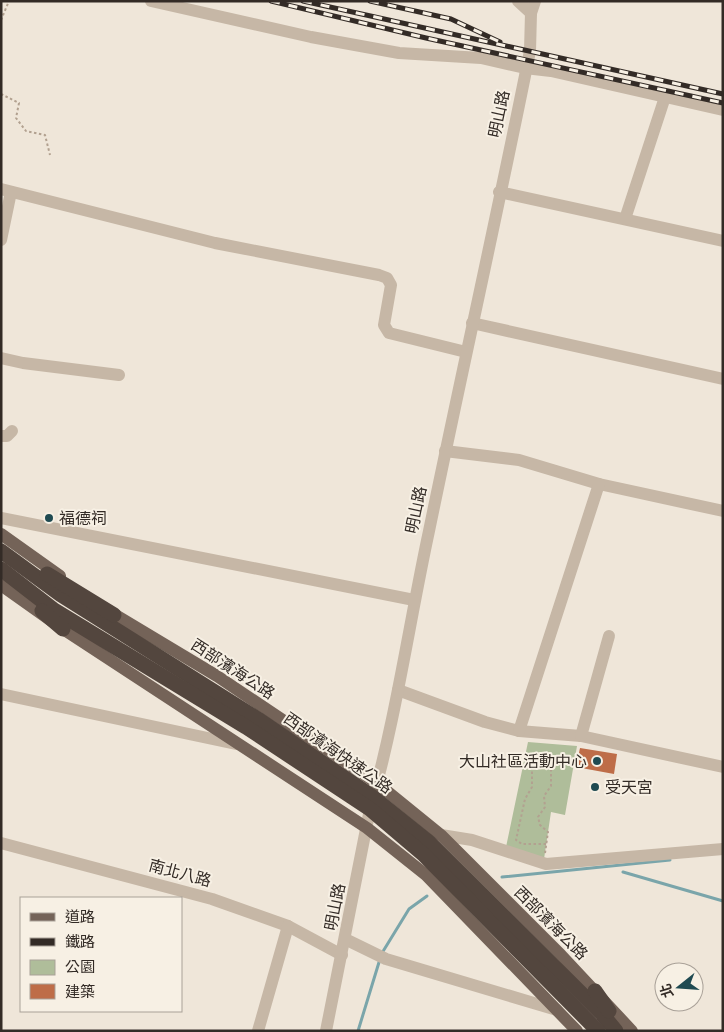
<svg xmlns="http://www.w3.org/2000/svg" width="724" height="1032" viewBox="0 0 724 1032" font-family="Poppins,'Noto Sans TC',sans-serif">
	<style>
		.green { fill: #afbd9a }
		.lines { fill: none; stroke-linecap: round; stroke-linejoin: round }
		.stream { stroke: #7aa5aa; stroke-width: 3 }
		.building { fill: #be6d48 }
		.path { stroke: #b2a190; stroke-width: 2; stroke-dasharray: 2.5 2.5; stroke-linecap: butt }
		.minor { stroke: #c6b7a6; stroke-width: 12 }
		.major { stroke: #746358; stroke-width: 12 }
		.highway { stroke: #53463e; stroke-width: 15 }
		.rail-casing { stroke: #332b26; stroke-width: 5 }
		.rail { stroke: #f7f0e4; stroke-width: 3; stroke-dasharray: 9; stroke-linecap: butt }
		.poi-dot { fill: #1f4a51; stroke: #f7f0e4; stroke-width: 2 }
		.labels { text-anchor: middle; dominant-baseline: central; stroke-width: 4; stroke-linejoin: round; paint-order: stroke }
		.street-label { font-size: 16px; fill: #332b26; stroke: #f7f0e4 }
		.poi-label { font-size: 16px; fill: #332b26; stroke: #f7f0e4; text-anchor: start }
	</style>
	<rect width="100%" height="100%" fill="#efe6d9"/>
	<polygon class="green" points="528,742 577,746 565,815 551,812 544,859 506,847"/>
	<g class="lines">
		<g class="stream">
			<polyline points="623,872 723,901"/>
			<polyline points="502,877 670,860"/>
			<polyline points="382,953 409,909 427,896"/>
			<polyline points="358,1031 380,959"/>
		</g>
	</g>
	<polygon class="building" points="580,748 617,754 614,774 576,767"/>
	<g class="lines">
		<g class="path">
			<polyline points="1,20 9,1"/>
			<polyline points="1,94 19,103 16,118 26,131 45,135 50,155"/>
			<polyline points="545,853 548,832 540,825 538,817 545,807 544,796 551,786 551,760 540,754 532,762 532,787 525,799 516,840 522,844 546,844"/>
		</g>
		<g class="minor">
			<polyline points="151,1 311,37 399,53 481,58 525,68 551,71 723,110"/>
			<polyline points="531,13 535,1"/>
			<polyline points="1,189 215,243 379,275 387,278 391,285 384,325 389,333 466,352"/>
			<polyline points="499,192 723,241"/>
			<polyline points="625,219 665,97"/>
			<polyline points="1,240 11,192"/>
			<polyline points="472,323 723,379"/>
			<polyline points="1,358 23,363 119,375"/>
			<polyline points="1,436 7,436 12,431"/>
			<polyline points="445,451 519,460 599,484 723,511"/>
			<polyline points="1,518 414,600"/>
			<polyline points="398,690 485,722 519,731 581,736 723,767"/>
			<polyline points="1,694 236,744"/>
			<polyline points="519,731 599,484"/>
			<polyline points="581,736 609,636"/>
			<polyline points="441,835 472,840 546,864 723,849"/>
			<polyline points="1,843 212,899 288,926 342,955"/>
			<polyline points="345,939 386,959 557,1010"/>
			<polyline points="258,1031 288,926"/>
			<path d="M326 1031 370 809C396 718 409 624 429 531 462 371 498 211 530 51L531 13 518 1"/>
		</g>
		<g class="major">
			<polyline points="1,534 60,576"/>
			<polyline points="1,585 63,629 367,828 426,875 577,1031"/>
			<polyline points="107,610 217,676 378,784 442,836 561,955 632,1031"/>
		</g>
		<g class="highway">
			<polyline points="1,551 61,595 258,719 373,797 429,842 602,1014 616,1031"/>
			<polyline points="1,569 54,610 246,727 370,809 423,854 598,1031"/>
			<polyline points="47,574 114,615"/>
			<polyline points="42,611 63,629"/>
			<polyline points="595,991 609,1011"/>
		</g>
		<g class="rail-casing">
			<g id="rail">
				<polyline points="271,1 426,38 723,103"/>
				<polyline points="303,1 723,94"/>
				<polyline points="370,1 451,19 500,42"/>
			</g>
		</g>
		<use href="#rail" class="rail"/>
	</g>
	<g class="poi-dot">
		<circle cx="49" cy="518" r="5"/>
		<circle cx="597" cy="761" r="5"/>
		<circle cx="595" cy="787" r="5"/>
	</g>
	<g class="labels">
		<g class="street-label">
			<text transform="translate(499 114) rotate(-78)">明山路</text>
			<text transform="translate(416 510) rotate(-78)">明山路</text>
			<text transform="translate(233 669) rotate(33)">西部濱海公路</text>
			<text transform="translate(338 753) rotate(35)">西部濱海快速公路</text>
			<text transform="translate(180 873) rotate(15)">南北八路</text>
			<text transform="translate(335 907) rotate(-79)">明山路</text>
			<text transform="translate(551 923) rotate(45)">西部濱海公路</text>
		</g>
		<g class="poi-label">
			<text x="59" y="518">福德祠</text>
			<text x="587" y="761" text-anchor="end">大山社區活動中心</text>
			<text x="605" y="787">受天宮</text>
		</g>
	</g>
	<rect width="724" height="1032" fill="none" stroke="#332b26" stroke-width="5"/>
	<rect x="20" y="897" width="162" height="115" fill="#f7f0e4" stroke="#a9a198"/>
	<rect x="30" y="913" width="25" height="8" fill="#746358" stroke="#a9a198"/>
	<text x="65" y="922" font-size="15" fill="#332b26">道路</text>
	<rect x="30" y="938" width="25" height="8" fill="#332b26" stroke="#a9a198"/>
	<text x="65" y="947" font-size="15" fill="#332b26">鐵路</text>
	<rect x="30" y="960" width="25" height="15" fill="#afbd9a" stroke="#a9a198"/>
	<text x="65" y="972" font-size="15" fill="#332b26">公園</text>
	<rect x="30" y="984" width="25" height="15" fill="#be6d48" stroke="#a9a198"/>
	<text x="65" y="997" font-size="15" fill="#332b26">建築</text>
	<g transform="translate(679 987) rotate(253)"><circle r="24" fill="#f7f0e4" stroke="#a9a198"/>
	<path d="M0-4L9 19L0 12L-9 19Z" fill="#1f4a51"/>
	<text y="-8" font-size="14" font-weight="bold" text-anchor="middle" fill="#332b26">北</text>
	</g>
</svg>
